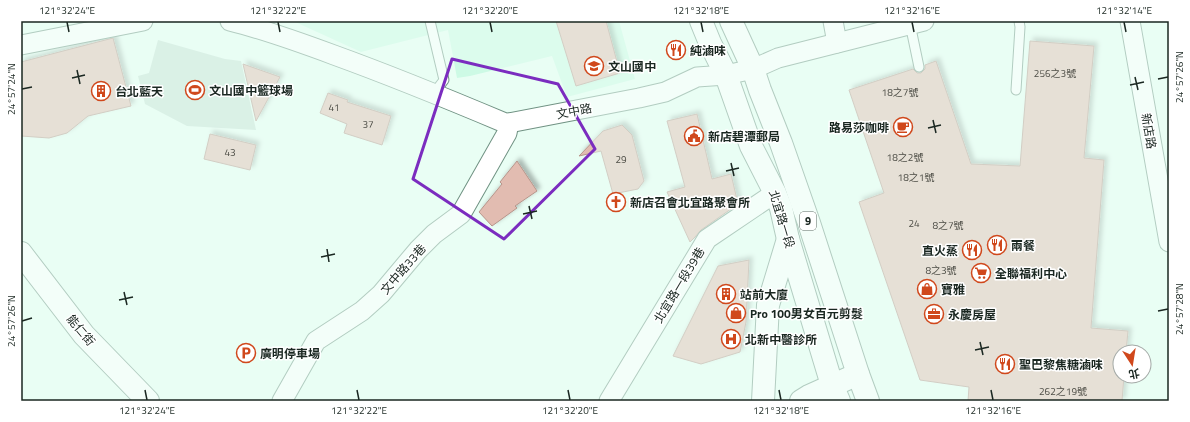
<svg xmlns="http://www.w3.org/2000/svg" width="1190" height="422" viewBox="0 0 1190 422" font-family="'Titillium Web','Noto Sans TC',sans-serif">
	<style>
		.built { fill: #cdfae5 }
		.green { fill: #c8e2d6 }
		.building { fill: #e2bcb1; stroke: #b7958b; filter: url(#shadow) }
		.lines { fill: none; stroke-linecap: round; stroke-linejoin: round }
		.lane-casing { stroke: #709283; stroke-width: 11 }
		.street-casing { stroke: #709283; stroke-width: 21 }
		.secondary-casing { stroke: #709283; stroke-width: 24 }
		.primary-casing { stroke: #709283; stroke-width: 24 }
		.lane { stroke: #fff; stroke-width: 9 }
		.street { stroke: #fff; stroke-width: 19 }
		.secondary { stroke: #fff; stroke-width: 22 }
		.primary { stroke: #fff; stroke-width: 22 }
		.marked { fill: none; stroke: #7b2cbf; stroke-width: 3; stroke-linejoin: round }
		.ticks { fill: none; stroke: #1a2721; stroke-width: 1.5 }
		.labels { text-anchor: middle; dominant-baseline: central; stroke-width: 3; stroke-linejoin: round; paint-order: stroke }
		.number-label { font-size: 10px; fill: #4c4c45 }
		.shield { fill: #fff; stroke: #5f6864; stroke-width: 1 }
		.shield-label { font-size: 11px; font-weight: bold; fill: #1a2721 }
		.poi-label { font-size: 12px; font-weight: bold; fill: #1a2721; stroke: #fff; text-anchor: start }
		.street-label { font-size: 12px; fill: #1a2721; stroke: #fff }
		.neatline { fill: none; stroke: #1a2721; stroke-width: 1.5 }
		.ticks-label { font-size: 10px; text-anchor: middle; fill: #1a2721 }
	</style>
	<defs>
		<filter id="shadow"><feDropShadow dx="3.5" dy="-3.5" stdDeviation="2" flood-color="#0004"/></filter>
	</defs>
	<rect width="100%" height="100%" fill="#e9fef4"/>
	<polygon class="built" points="293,21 619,21 635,79 567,97 552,56 470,76 457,78 448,30 361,52"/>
	<polygon class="green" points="158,40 225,59 241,61 256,130 187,126 145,104 138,76 149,73"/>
	<g class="building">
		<polygon points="556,21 606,21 620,73 576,86"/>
		<polygon points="113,38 131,106 88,116 67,133 49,138 21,136 21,62"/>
		<polygon points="1030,41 1094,46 1084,158 1104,160 1091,328 1128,331 1126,352 1120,352 1120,376 1124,376 1122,401 968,401 969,387 920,380 859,202 884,193 849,90 913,69 917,73 921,73 925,69 925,65 936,61 971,164 1020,166"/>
		<polygon points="243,64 280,77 256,121"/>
		<polygon points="328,93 348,100 347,102 391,116 382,145 344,133 347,124 320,113"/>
		<polygon points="697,114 712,179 731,174 738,204 701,230 695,237 690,242 667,192 685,187 667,121"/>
		<polygon points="622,125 632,135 644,181 638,189 613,194 601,151 579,156 603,131"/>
		<polygon points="210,134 256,145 250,170 204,159"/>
		<polygon points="517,161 537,191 515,206 517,208 492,226 479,212 502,184 500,182"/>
		<polygon points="749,260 746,322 740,352 701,364 673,356 718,266"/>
	</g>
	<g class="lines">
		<g class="lane-casing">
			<g id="lane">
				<polyline points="430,21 444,80 434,93"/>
				<polyline points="910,24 919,67"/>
				<polyline points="1016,90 1020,27 1019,21"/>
			</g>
		</g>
		<g class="street-casing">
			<g id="street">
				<path d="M230 21C266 30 299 42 334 55 392 76 448 99 505 123H509L639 98 665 92 697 77 726 75 753 69 778 58 924 21"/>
				<polyline points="833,21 837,43"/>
				<polyline points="1130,21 1169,242"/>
				<polyline points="21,45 143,21"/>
				<polyline points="282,401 316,341 362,311 381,294 418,250 434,234 461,214 507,133 509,123"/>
				<polyline points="609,401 707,239 775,193"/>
			</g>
		</g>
		<g class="secondary-casing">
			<g id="secondary">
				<polyline points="21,253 84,335 148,401"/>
				<polyline points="763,401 768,305 788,239"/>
				<polyline points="801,401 809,396 858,374"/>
			</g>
		</g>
		<g class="primary-casing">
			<g id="primary">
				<polyline points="701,21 710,43 726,75 751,146 775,193 781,208 788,239 832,385 839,401"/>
				<polyline points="731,21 753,69 760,90 781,143 809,223 858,374 868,401"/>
			</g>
		</g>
		<use href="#lane" class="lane"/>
		<use href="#street" class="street"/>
		<use href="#secondary" class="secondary"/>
		<use href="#primary" class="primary"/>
	</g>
	<path d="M0 0H1190V422H0ZM452 59 558 84 595 149 504 239 413 179Z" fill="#e9fef4" fill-opacity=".55" fill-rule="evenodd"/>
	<path class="marked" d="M452 59 558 84 595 149 504 239 413 179Z"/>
	<path class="ticks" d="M67 22 69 32M278 22 280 32M490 22 492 32M701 22 703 32M912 22 914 32M1124 22 1126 32M77 70 80 84M1135 77 1138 90M72 78 85 75M1158 79 1168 77M1130 85 1144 82M22 89 32 87M933 120 936 133M928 128 941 125M731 163 734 176M726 171 739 168M529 206 532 219M523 214 537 211M327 249 329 262M321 257 335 254M124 292 127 305M119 300 133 297M1158 311 1168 309M22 321 32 318M980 342 983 355M975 350 989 347M145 390 147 400M357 390 359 400M568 390 570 400M779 390 781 400M991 390 993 400"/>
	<defs>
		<g id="restaurant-ring" transform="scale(1)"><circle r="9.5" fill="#fff" stroke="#d0481c" stroke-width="1.5"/><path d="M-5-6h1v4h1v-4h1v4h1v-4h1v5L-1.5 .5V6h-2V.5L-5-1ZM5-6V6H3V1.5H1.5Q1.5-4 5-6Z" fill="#d0481c"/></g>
		<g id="school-ring" transform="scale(1)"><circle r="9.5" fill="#fff" stroke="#d0481c" stroke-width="1.5"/><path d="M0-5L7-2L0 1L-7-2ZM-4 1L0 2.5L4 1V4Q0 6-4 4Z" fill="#d0481c"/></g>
		<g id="stadium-ring" transform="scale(1)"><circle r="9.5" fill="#fff" stroke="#d0481c" stroke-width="1.5"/><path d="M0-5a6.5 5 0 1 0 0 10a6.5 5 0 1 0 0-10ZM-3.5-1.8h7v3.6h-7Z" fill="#d0481c"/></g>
		<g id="building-ring" transform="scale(1)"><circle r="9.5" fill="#fff" stroke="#d0481c" stroke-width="1.5"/><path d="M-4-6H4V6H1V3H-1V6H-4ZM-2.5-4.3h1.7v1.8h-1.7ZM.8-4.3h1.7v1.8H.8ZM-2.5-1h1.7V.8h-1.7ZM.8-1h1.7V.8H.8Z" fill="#d0481c"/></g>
		<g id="cafe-ring" transform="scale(1)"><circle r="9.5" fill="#fff" stroke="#d0481c" stroke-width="1.5"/><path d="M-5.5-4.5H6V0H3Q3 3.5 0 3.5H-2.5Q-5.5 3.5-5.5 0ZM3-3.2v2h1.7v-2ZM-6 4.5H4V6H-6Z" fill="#d0481c"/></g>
		<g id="civic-ring" transform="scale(1)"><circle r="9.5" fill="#fff" stroke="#d0481c" stroke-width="1.5"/><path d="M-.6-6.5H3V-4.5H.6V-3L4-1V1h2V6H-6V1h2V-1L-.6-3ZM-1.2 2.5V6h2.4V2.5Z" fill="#d0481c"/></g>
		<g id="church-ring" transform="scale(1)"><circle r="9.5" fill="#fff" stroke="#d0481c" stroke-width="1.5"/><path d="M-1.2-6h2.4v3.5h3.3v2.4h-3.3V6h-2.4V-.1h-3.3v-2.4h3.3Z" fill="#d0481c"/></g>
		<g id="supermarket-ring" transform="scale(1)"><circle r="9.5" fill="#fff" stroke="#d0481c" stroke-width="1.5"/><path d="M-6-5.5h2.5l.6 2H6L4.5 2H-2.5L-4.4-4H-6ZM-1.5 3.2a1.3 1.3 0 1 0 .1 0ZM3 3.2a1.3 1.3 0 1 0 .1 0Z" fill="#d0481c"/></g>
		<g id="shop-ring" transform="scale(1)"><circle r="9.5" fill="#fff" stroke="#d0481c" stroke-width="1.5"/><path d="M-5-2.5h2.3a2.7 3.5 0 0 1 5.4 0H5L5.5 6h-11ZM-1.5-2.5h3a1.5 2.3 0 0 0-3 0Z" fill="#d0481c"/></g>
		<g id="office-ring" transform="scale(1)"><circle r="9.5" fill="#fff" stroke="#d0481c" stroke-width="1.5"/><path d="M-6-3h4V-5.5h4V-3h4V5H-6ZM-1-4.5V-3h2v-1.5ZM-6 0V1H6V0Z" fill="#d0481c"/></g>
		<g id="hospital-ring" transform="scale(1)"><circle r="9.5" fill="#fff" stroke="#d0481c" stroke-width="1.5"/><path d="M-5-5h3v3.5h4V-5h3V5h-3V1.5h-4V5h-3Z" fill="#d0481c"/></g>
		<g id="parking-ring" transform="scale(1)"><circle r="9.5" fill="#fff" stroke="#d0481c" stroke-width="1.5"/><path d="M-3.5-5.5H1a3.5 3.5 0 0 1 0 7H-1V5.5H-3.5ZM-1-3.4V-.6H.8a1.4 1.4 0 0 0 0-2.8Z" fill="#d0481c"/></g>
	</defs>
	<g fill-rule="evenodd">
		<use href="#restaurant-ring" x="676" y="50"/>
		<use href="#school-ring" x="594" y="66"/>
		<use href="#stadium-ring" x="195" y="90"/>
		<use href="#building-ring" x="101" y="91"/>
		<use href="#cafe-ring" x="903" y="127"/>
		<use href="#civic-ring" x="694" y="136"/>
		<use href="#church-ring" x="616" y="202"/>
		<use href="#restaurant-ring" x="997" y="245"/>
		<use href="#restaurant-ring" x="972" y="250"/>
		<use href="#supermarket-ring" x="981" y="273"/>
		<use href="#shop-ring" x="927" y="289"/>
		<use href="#building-ring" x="726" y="294"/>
		<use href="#shop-ring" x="736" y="313"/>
		<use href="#office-ring" x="934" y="314"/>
		<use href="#hospital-ring" x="731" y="339"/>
		<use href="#parking-ring" x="246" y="353"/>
		<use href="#restaurant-ring" x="1005" y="364"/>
	</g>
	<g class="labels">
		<g class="number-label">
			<text x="1055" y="73">256之3號</text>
			<text x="900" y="92">18之7號</text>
			<text x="334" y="107">41</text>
			<text x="368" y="124">37</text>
			<text x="230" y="152">43</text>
			<text x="905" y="157">18之2號</text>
			<text x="621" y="159">29</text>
			<text x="916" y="177">18之1號</text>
			<text x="914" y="223">24</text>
			<text x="948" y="225">8之7號</text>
			<text x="941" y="270">8之3號</text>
			<text x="1063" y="391">262之19號</text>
		</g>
		<rect class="shield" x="800" y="212" width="16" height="18" rx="3"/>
		<g class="shield-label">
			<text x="808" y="221">9</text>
		</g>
		<g class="poi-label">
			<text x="690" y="50">純滷味</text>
			<text x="608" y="66">文山國中</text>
			<text x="209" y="90">文山國中籃球場</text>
			<text x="115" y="91">台北藍天</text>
			<text x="889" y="127" text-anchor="end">路易莎咖啡</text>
			<text x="708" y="136">新店碧潭郵局</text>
			<text x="630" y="202">新店召會北宜路聚會所</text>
			<text x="1011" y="245">兩餐</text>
			<text x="958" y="250" text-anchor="end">直火蒸</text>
			<text x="995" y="273">全聯福利中心</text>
			<text x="941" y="289">寶雅</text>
			<text x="740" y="294">站前大廈</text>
			<text x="750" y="313">Pro 100男女百元剪髮</text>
			<text x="948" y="314">永慶房屋</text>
			<text x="745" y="339">北新中醫診所</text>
			<text x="260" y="353">廣明停車場</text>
			<text x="1019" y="364">聖巴黎焦糖滷味</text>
		</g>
		<g class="street-label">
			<text transform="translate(574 111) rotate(-11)">文中路</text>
			<text transform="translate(1149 131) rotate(80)">新店路</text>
			<text transform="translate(782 219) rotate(73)">北宜路一段</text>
			<text transform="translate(403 269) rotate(-49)">文中路33巷</text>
			<text transform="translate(679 285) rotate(-59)">北宜路一段39巷</text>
			<text transform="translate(81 330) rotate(50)">能仁街</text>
		</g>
	</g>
	<rect width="1190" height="422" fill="none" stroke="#ffffff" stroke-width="44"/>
	<g transform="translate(1132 364) rotate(168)"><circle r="19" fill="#ffffff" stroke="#a3a9a6"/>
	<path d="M0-3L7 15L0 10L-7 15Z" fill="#d0481c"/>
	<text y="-6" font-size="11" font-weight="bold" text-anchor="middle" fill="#1a2721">北</text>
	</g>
	<rect x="22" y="22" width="1146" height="378" class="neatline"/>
	<g class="ticks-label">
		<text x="67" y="14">121°32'24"E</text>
		<text x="278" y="14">121°32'22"E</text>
		<text x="490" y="14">121°32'20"E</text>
		<text x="701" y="14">121°32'18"E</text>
		<text x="912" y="14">121°32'16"E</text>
		<text x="1124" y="14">121°32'14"E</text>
		<text transform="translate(1179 77) rotate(-90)" y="4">24°57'26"N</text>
		<text transform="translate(11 89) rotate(-90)" y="4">24°57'24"N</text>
		<text transform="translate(1179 309) rotate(-90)" y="4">24°57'28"N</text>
		<text transform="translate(11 321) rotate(-90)" y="4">24°57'26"N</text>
		<text x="147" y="414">121°32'24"E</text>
		<text x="359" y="414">121°32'22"E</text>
		<text x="570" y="414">121°32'20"E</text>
		<text x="781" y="414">121°32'18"E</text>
		<text x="993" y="414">121°32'16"E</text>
	</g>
</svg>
